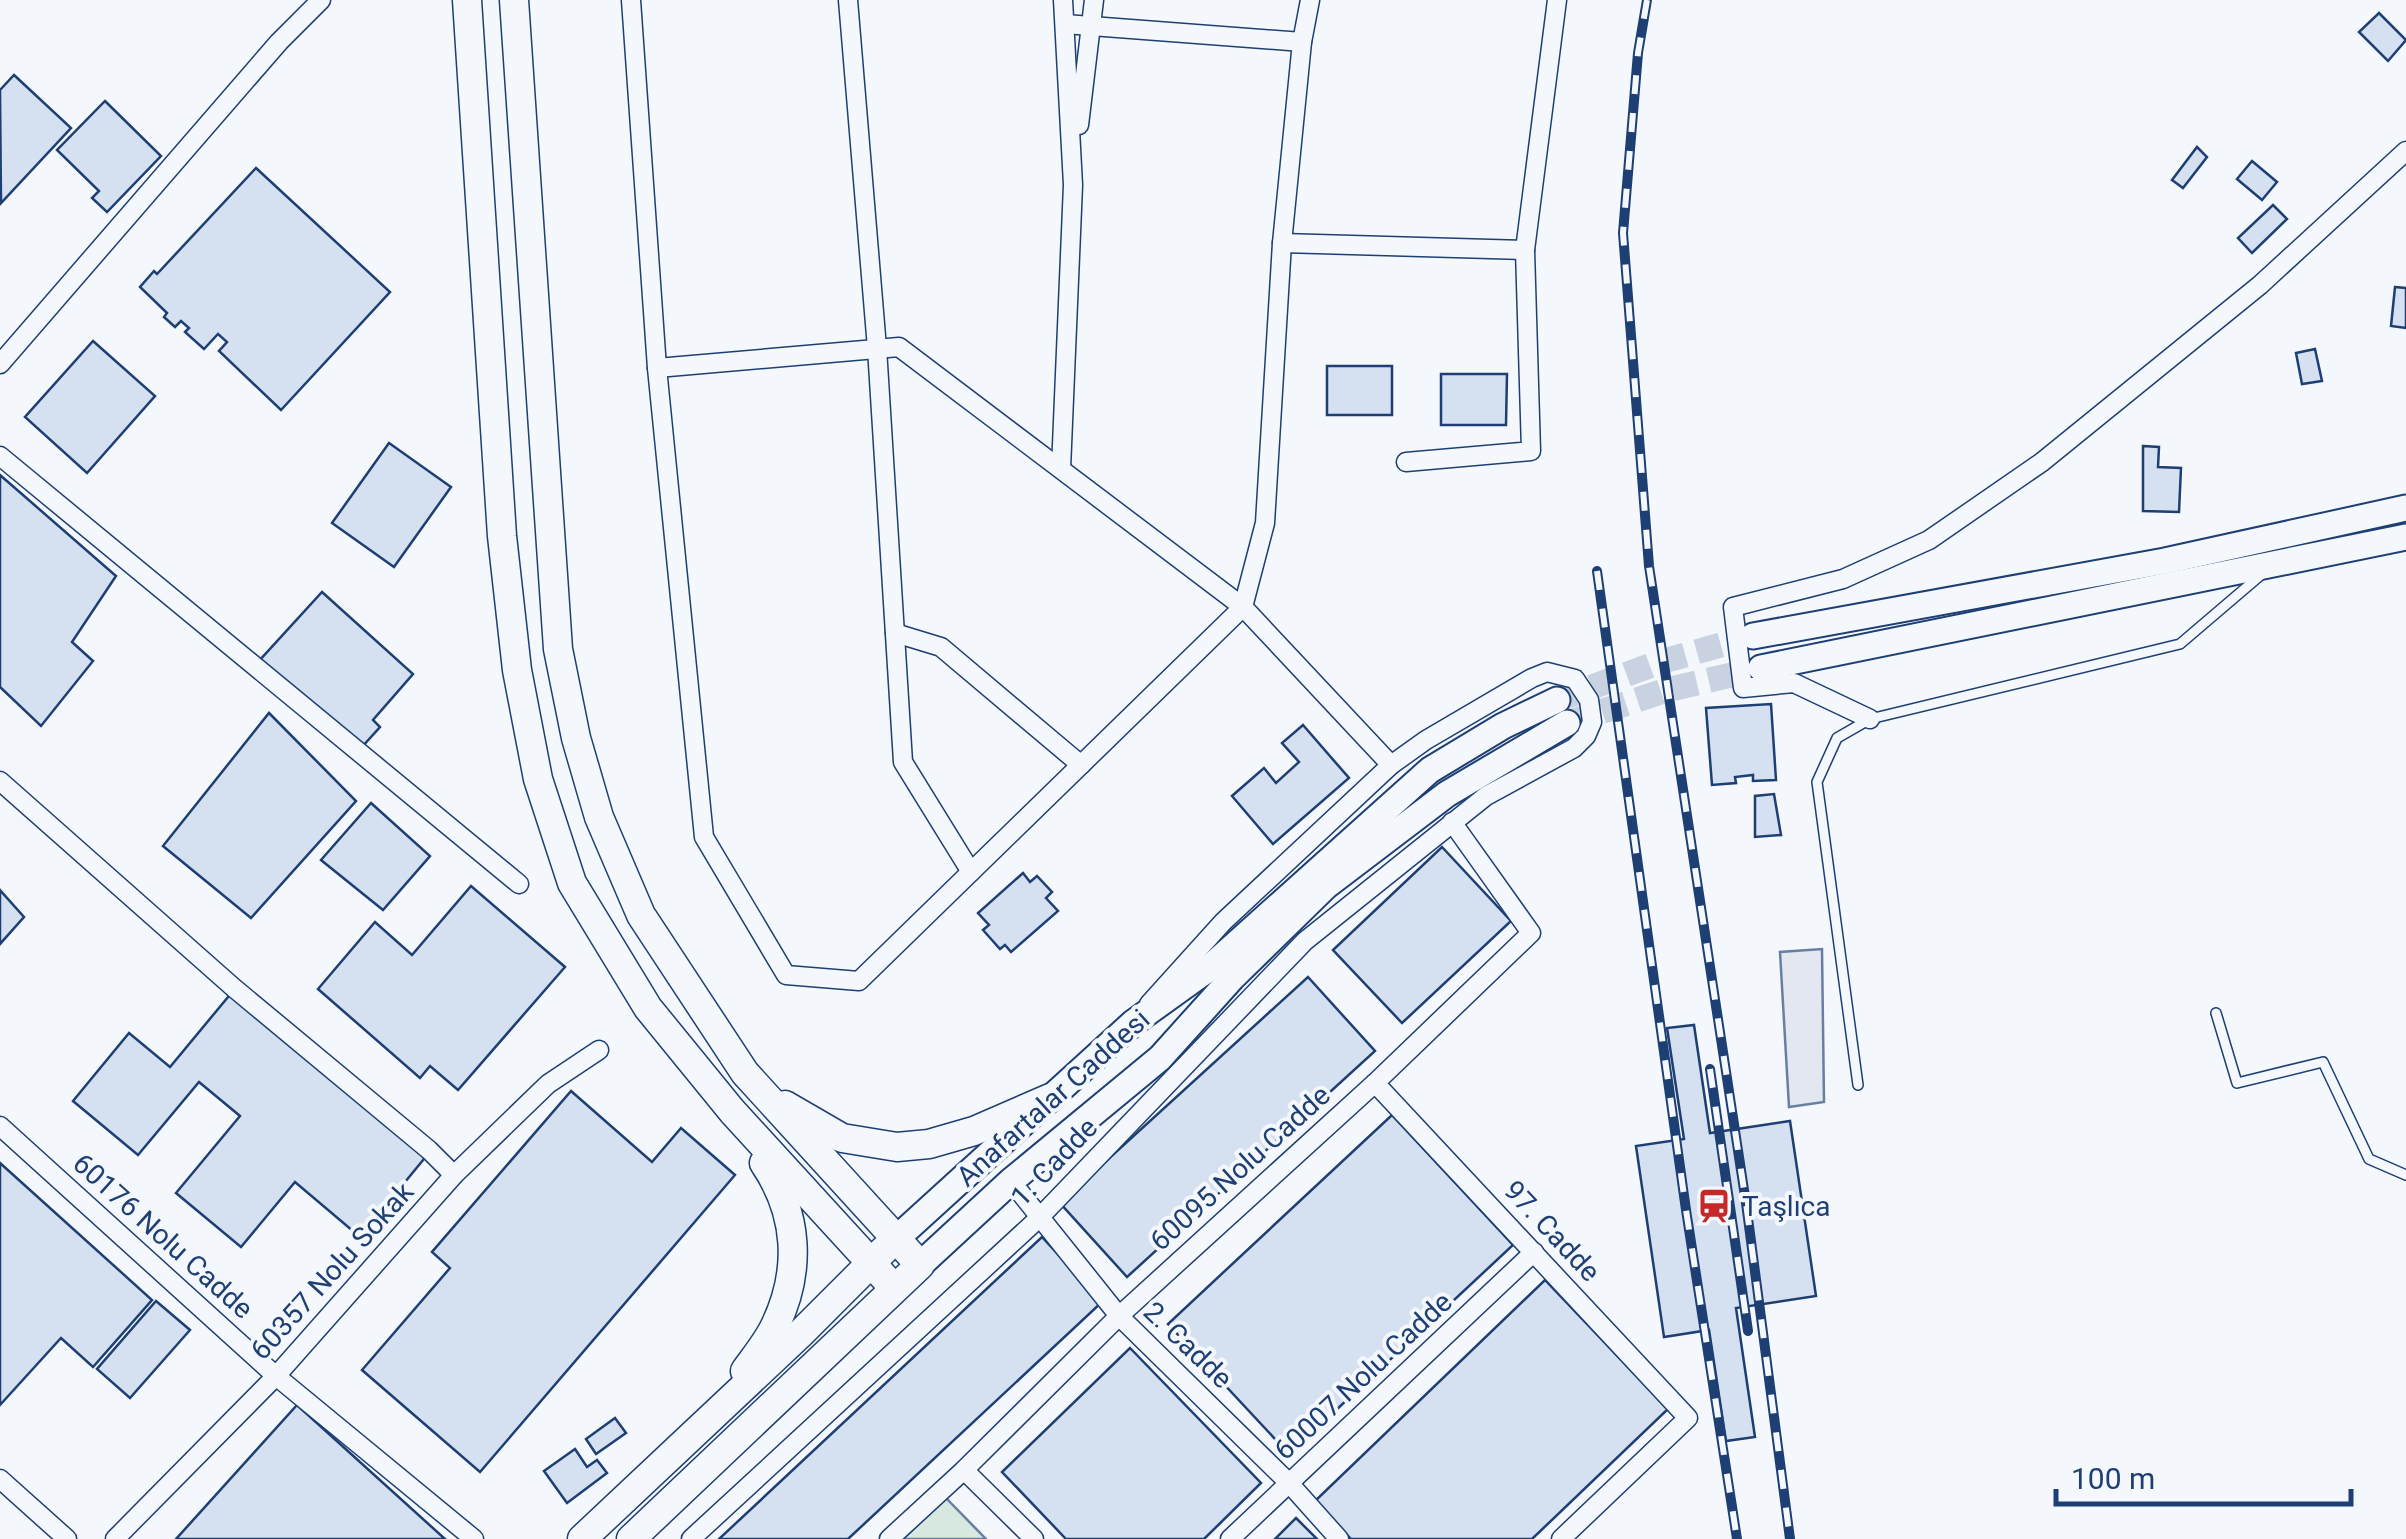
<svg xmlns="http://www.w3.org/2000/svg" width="2406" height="1539" viewBox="0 0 2406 1539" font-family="Roboto,sans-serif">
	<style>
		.green { fill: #d7e8df; stroke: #687fa3; stroke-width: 2.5 }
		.parking { fill: #e3e8f0; stroke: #687fa3; stroke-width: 2.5 }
		.building { fill: #d5e0f0; stroke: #1d3f73; stroke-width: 2.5 }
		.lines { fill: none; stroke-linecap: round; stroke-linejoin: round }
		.secondary-tunnel { stroke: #c9d2e0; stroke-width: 25; stroke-dasharray: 25 12; stroke-linecap: butt }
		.service-casing { stroke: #1d3f73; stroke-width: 12 }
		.minor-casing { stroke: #1d3f73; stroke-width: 21 }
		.secondary-casing { stroke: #1d3f73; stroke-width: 29 }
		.primary-casing { stroke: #1d3f73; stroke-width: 31 }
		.service { stroke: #f4f7fb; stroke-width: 9 }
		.minor { stroke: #f4f7fb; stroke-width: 18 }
		.secondary { stroke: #f4f7fb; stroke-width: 25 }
		.primary { stroke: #f4f7fb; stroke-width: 28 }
		.rail-casing { stroke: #1d3f73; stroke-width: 10 }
		.rail { stroke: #f4f7fb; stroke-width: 6; stroke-dasharray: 19; stroke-linecap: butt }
		.labels { text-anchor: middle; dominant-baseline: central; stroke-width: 8; stroke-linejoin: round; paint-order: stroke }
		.street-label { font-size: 28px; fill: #1d3f73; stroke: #f4f7fb }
		.poi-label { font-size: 28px; fill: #1d3f73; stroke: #f4f7fb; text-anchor: start }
	</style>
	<rect width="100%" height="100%" fill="#f4f7fb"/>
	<polygon class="green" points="946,1498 986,1539 903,1539"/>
	<polygon class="parking" points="1822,949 1824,1102 1789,1107 1780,952"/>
	<g class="building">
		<polygon points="2379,13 2406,40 2388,61 2359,32"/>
		<polygon points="14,75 71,128 1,203 0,90"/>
		<polygon points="105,101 161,156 107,212 92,198 99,191 57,150"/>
		<polygon points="2197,147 2207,157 2183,188 2172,180"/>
		<polygon points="2252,161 2277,182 2262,200 2237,179"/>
		<polygon points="256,168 390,292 281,410 219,351 227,342 218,334 204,349 185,332 189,328 181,321 175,327 164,317 167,313 140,287 154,271 157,274"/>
		<polygon points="2273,205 2287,219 2252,253 2238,238"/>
		<polygon points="2395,287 2406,288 2406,328 2391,326"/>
		<polygon points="93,341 155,396 87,473 25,417"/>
		<polygon points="2315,349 2322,381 2302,384 2296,353"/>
		<rect x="1327" y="366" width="65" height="49"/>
		<polygon points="1441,374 1507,374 1506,425 1441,425"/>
		<polygon points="389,443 451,487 394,567 332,523"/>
		<polygon points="2143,446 2159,447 2158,467 2181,468 2179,512 2143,511"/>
		<polygon points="0,475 116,576 72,642 93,661 41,726 0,687"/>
		<polygon points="322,592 413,674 373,720 380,727 361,748 259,661"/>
		<polygon points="1771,704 1776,780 1753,781 1753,775 1735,777 1736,783 1712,785 1706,708"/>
		<polygon points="269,713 356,801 251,918 163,846"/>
		<polygon points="1303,725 1349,778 1273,844 1232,796 1264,768 1276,783 1299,762 1282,743"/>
		<polygon points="1774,794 1781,835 1755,837 1755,796"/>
		<polygon points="371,803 430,856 383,910 321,860"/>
		<polygon points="1442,847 1511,921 1402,1023 1333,950"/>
		<polygon points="1023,873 1030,882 1037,876 1052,892 1046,898 1058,911 1011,952 1005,945 1000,949 983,930 989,925 978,913"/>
		<polygon points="471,886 565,967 458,1090 430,1066 420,1078 318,989 375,922 412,955"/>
		<polygon points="0,890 24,917 0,944"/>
		<polygon points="1308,977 1375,1051 1127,1277 1060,1203"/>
		<polygon points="233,991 428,1154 360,1237 295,1182 241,1247 176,1193 240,1116 199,1082 138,1155 73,1101 129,1033 170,1067"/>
		<polygon points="1694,1025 1710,1133 1790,1121 1816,1296 1736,1308 1755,1437 1726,1441 1709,1330 1664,1337 1636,1146 1684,1139 1667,1028"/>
		<polygon points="571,1091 652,1162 681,1128 735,1175 480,1472 362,1370 450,1268 432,1252"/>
		<polygon points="1392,1115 1513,1245 1289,1454 1168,1324"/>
		<polygon points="0,1163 152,1300 93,1367 61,1338 0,1405"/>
		<polygon points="1042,1237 1102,1302 848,1539 719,1539"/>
		<polygon points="1545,1280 1668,1409 1532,1539 1351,1539 1315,1501"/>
		<polygon points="156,1301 190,1330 130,1398 97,1369"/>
		<polygon points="1130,1348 1261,1483 1204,1539 1066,1539 1002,1472"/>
		<polygon points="297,1405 445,1539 176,1539"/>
		<polygon points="615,1418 626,1433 596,1454 586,1439"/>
		<polygon points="575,1449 587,1467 597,1460 607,1473 567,1503 544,1471"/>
		<polygon points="1296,1518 1317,1539 1275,1539"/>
	</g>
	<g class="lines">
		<g class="secondary-tunnel">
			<polyline points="1557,700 1660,662 1753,636"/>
			<polyline points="1567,723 1667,690 1761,668"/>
		</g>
		<g class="service-casing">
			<g id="service">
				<polyline points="2216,1013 2237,1083 2323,1062 2369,1159 2406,1175"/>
				<polyline points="1858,1085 1817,782 1837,738 1870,719 2180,644 2262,574"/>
			</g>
		</g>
		<g class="minor-casing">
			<g id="minor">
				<polyline points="631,0 657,368 704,837 786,975 859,981 1243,607 1265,523 1282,243 1302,42 1310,0"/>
				<polyline points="848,0 877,348 903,762 971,872"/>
				<polyline points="1065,24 1302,42"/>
				<polyline points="1079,125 1094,0"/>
				<polyline points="1282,243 1525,250"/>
				<polyline points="0,364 279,42 321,0"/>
				<polyline points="657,368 899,347 1243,607 1391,765"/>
				<polyline points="0,456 519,884"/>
				<polyline points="1406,462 1531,451 1525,250 1557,0"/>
				<polyline points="1061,469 1073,185 1063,0"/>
				<polyline points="895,633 941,647 1081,765"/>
				<polyline points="1870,719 1794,683 1743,688 1733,607 1843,579 1929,540 2042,462 2260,285 2406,151"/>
				<polyline points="0,781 234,988 429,1150 454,1175"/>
				<polyline points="1375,1083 1688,1418 1561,1539"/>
				<polyline points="0,1126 276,1376 474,1539"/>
				<polyline points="1011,1181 1119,1316 1289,1483 1339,1539"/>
				<polyline points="964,1470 1034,1539"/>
				<polyline points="0,1479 67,1539"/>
				<polyline points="115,1539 276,1376 454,1175 548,1084 599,1050"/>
				<polyline points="691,1539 1039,1218 1305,941 1486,796 1574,748 1586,736 1592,722 1589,700 1575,679 1547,672 1532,678 1426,740 1391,765 1223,922 1149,1004"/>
				<polyline points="889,1539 964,1470 1119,1316 1375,1083 1531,933 1452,822"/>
				<polyline points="1230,1539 1534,1252"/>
			</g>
		</g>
		<g class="secondary-casing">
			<g id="secondary">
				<polyline points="1753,636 2165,561 2406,508"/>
				<polyline points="1761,668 2406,537"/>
				<polyline points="896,1239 1133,1023 1208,969 1430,770 1503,726 1557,700"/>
				<polyline points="920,1265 1011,1181 1160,1058 1232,978 1326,886 1447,794 1567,723"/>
			</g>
		</g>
		<g class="primary-casing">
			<g id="primary">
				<polyline points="467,0 502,536 517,670 538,779 572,883 648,1008 732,1111 894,1288"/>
				<polyline points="514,0 558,649 576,738 599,817 641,915 745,1073 920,1265 631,1539"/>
				<polyline points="785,1105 842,1138 897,1147 929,1144 974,1131 1050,1098"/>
				<path d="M745 1371C755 1357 768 1341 775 1326 802 1270 798 1213 764 1163"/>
				<polyline points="582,1539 800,1334 884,1250"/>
			</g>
		</g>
		<use href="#service" class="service"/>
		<use href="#minor" class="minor"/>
		<use href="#secondary" class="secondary"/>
		<use href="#primary" class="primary"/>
		<g class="rail-casing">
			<g id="rail">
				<polyline points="1647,0 1638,53 1623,233 1649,566 1746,1203 1790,1539"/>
				<polyline points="1597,571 1686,1210 1737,1539"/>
				<polyline points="1710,1069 1748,1331"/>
			</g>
		</g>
		<use href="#rail" class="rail"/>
	</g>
	<defs>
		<g id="station-bare" transform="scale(2.7)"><path d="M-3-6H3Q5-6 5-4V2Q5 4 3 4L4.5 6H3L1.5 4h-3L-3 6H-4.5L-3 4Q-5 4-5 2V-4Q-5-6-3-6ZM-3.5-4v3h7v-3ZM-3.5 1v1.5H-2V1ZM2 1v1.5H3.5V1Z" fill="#c62828" stroke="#f4f7fb" stroke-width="2.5" paint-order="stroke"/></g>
	</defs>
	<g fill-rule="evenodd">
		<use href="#station-bare" x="1714" y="1206"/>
	</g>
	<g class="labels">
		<g class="street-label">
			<text transform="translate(1053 1098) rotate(-42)">Anafartalar Caddesi</text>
			<text transform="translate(1054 1162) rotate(-46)">1. Cadde</text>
			<text transform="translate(1240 1168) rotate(-42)">60095 Nolu Cadde</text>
			<text transform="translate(1552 1231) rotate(47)">97. Cadde</text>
			<text transform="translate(163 1236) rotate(42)">60176 Nolu Cadde</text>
			<text transform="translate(332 1271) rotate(-48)">60357 Nolu Sokak</text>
			<text transform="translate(1188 1345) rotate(44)">2. Cadde</text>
			<text transform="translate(1363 1376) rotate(-43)">60007 Nolu Cadde</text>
		</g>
		<g class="poi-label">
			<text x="1742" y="1206">Taşlıca</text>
		</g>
	</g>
	<path d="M2056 1489v15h295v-15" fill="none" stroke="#1d3f73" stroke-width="5"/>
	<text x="2071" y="1489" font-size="30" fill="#1d3f73" stroke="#f4f7fb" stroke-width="8" paint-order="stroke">100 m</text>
</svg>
